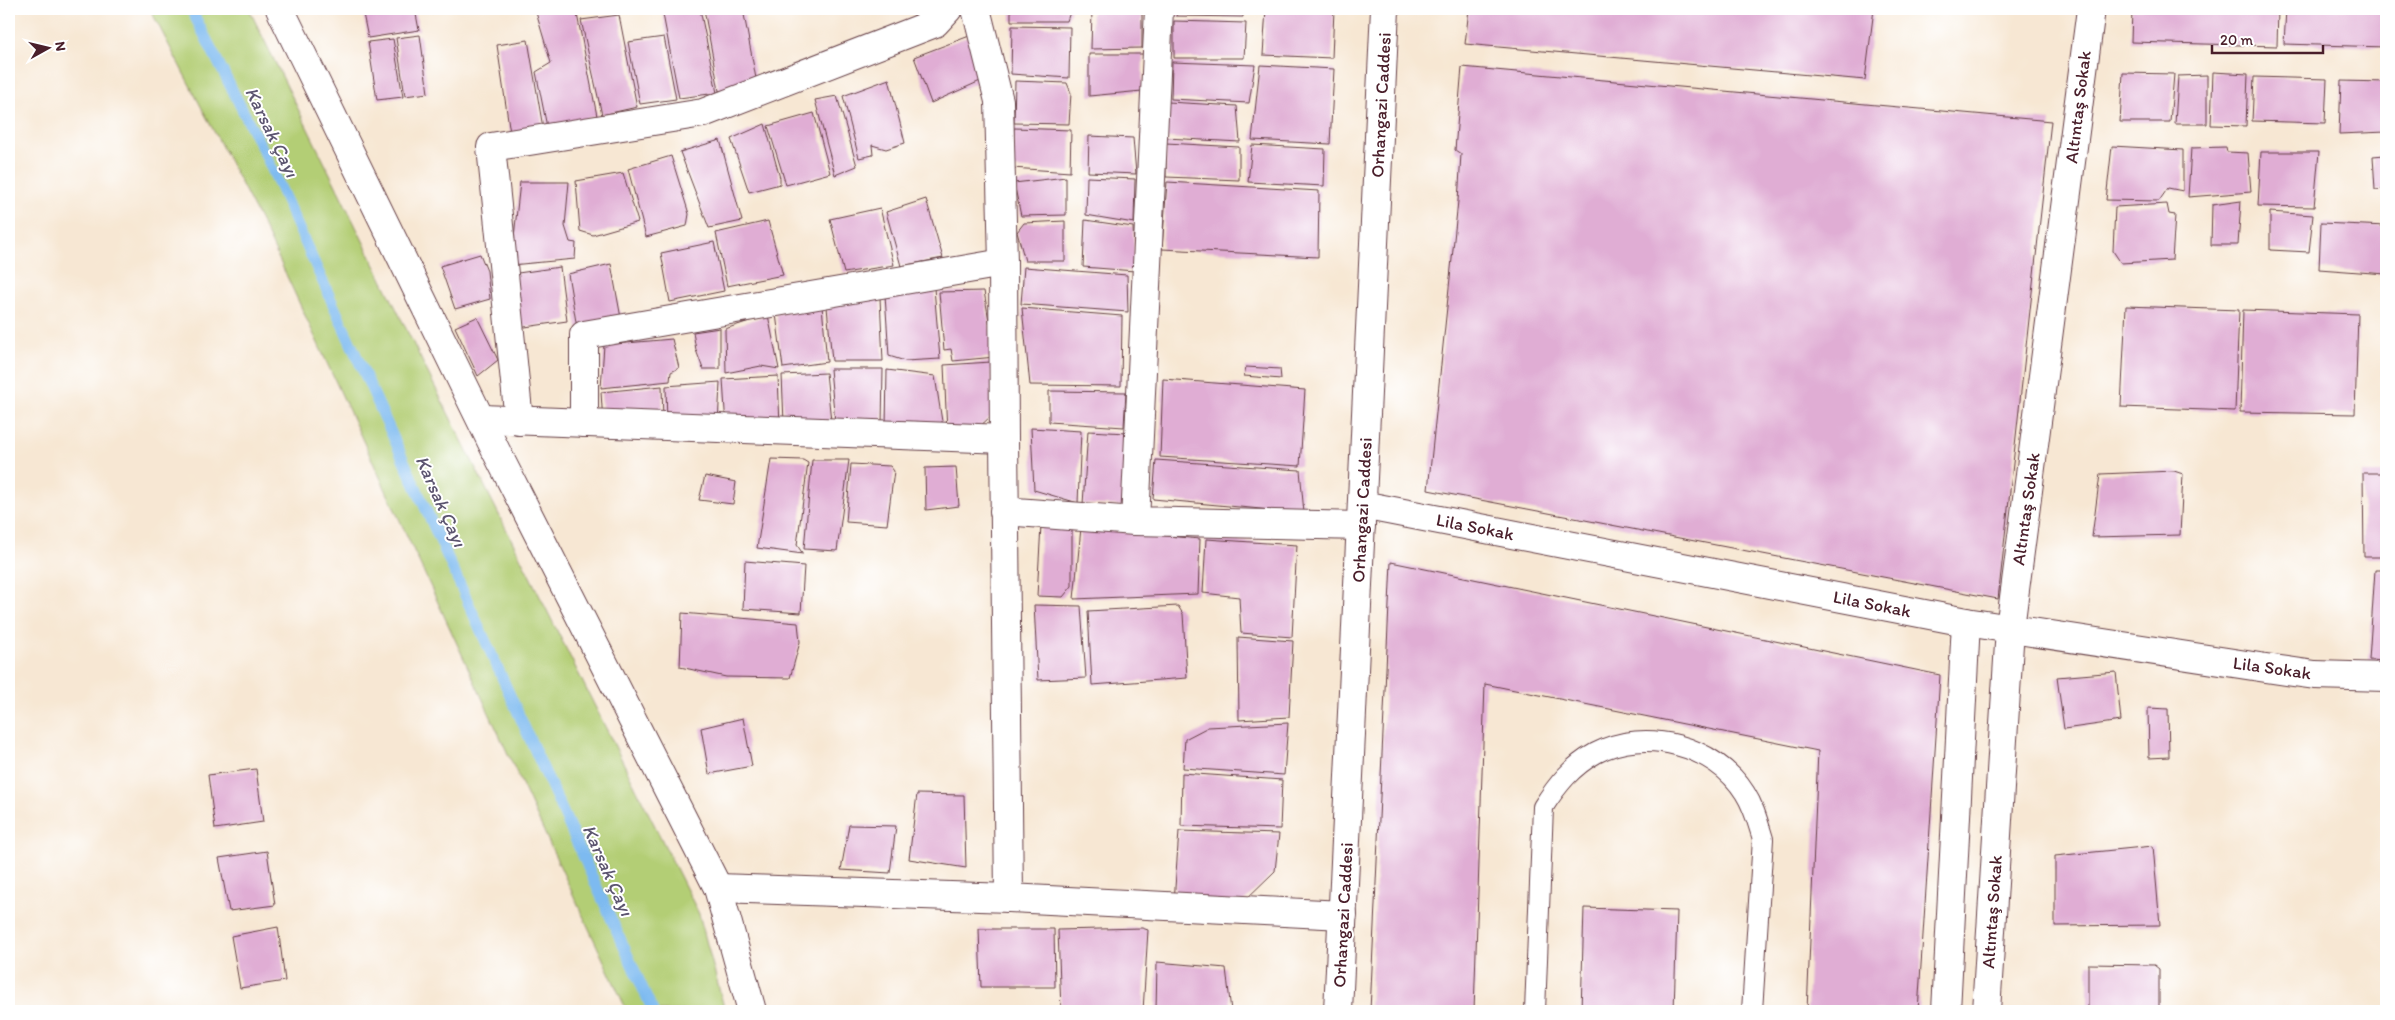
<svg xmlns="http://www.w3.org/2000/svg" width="2395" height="1020" viewBox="0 0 2395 1020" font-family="Itim,sans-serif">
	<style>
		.green { fill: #b3ce75; stroke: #7e7650 }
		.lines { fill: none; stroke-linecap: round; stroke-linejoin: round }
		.stream { stroke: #7dbaf0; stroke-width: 11 }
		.building { fill: #e0add4 }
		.lane-casing { stroke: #643d44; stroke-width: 22 }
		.street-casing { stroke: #643d44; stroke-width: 30 }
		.secondary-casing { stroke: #643d44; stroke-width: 30 }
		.lane { stroke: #fff; stroke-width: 20 }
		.street { stroke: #fff; stroke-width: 28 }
		.secondary { stroke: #fff; stroke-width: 28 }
		.labels { text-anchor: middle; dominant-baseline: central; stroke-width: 4; stroke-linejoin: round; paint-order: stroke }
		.street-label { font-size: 18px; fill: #4a1f2b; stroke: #fff }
		.water-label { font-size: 19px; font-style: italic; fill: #5c5570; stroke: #fff }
	</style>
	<rect width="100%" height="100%" fill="#fff"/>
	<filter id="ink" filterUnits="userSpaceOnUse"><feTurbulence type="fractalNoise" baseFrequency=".02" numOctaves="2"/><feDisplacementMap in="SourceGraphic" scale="10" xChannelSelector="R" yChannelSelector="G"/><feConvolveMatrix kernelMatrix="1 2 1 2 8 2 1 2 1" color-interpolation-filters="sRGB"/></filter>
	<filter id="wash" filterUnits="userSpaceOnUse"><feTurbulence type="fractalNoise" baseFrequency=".0096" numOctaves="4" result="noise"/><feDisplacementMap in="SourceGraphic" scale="20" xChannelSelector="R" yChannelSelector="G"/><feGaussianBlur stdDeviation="1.12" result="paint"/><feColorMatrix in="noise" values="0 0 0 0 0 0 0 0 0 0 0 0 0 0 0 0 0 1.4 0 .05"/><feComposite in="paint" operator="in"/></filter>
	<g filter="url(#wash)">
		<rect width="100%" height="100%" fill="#f7e7d3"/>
		<polygon class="green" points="150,9 249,9 421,359 699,914 725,1011 627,1011 265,229"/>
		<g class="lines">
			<polyline class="stream" points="191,9 266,156 653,1011"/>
		</g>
		<g id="blocks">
			<g class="building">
				<polygon points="362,9 415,9 419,30 368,38"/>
				<polygon points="535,9 576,9 597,116 547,127 536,72 551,63"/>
				<polygon points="662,9 700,9 717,93 679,98"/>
				<polygon points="704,9 743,9 757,84 719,91"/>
				<polygon points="1011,9 1071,9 1067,21 1011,21"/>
				<polygon points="1092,9 1142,11 1142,48 1091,49"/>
				<polygon points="1177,9 1243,9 1243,17 1176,16"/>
				<polygon points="1266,9 1334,9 1332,58 1263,55"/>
				<polygon points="1469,9 1874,9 1865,80 1465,44"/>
				<polygon points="2132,9 2278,9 2277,46 2131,42"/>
				<polygon points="2286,9 2386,9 2386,47 2284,44"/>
				<polygon points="619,15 637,107 602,115 581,20"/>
				<polygon points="1174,21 1246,23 1244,58 1174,58"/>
				<polygon points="1012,26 1070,27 1069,78 1011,74"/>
				<polygon points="420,35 428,93 405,96 396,38"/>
				<polygon points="972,35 987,78 931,103 914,57"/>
				<polygon points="664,37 676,99 640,104 628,42"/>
				<polygon points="393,39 403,97 377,100 368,42"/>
				<polygon points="528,40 543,128 510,133 497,45"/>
				<polygon points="1089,54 1143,54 1142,91 1089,96"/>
				<polygon points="1172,62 1255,65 1249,103 1171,99"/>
				<polygon points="1260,65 1334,69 1330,144 1252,140"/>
				<polygon points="1462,67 2051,121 1998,599 1428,490 1458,201 1461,154 1455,150"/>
				<polygon points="2213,72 2248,74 2246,126 2211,125"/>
				<polygon points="2123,73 2174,74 2170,122 2120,122"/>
				<polygon points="2207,75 2207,124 2175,124 2178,76"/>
				<polygon points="2254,77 2327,79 2325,123 2252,121"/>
				<polygon points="889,79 905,143 886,149 872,145 873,155 859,158 843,96"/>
				<polygon points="1015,81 1067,83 1071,93 1069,124 1014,123"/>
				<polygon points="2341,81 2386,82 2386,132 2339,134"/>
				<polygon points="837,96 857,166 835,175 815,100"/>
				<polygon points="1168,102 1237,106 1240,142 1166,138"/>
				<polygon points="814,113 830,173 786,185 768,126"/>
				<polygon points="765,124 780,178 780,184 749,192 731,139"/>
				<polygon points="1014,128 1071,130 1070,172 1012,168"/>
				<polygon points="1089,136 1133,138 1136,174 1088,172"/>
				<polygon points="720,140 742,221 709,228 680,152"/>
				<polygon points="1166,143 1239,147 1239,180 1166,177"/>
				<polygon points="1252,145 1325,149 1324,186 1248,182"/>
				<polygon points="2112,146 2183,150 2183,191 2168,188 2159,201 2106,200"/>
				<polygon points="2226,147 2227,152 2248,153 2251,192 2188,197 2191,148"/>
				<polygon points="2261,152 2319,152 2314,207 2258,206"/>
				<polygon points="2385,155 2385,189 2375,190 2373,156"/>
				<polygon points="671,156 689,214 687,226 646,237 628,169"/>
				<polygon points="623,173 638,222 593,235 580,231 576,181"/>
				<polygon points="1066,177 1066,215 1021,216 1014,183"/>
				<polygon points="1087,177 1135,179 1134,223 1086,215"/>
				<polygon points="520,182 569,182 565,226 570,242 576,243 575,259 511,265"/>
				<polygon points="1167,182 1319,191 1318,257 1162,249"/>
				<polygon points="926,199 943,258 901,266 886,212"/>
				<polygon points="2241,201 2238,245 2211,245 2212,205"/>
				<polygon points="2167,204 2169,214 2175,215 2172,260 2121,263 2113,251 2115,207"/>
				<polygon points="880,208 894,265 844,273 830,219"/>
				<polygon points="2270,212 2313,215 2309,252 2270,250"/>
				<polygon points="1085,220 1133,227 1135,271 1083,267"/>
				<polygon points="768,221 783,275 727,286 716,233"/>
				<polygon points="1065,221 1065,261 1025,261 1017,232 1024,223"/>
				<polygon points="2321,223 2386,226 2386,274 2319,269"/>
				<polygon points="714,242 724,291 670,302 661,253"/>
				<polygon points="480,254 487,271 490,299 455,309 440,266"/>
				<polygon points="611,264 621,318 577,328 568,274"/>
				<polygon points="560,267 567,321 518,328 511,274"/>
				<polygon points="1024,267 1127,275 1128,312 1021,304"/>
				<polygon points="934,288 940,359 905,361 889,356 885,295"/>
				<polygon points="984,291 995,357 953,361 951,349 944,350 939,292"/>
				<polygon points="880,298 883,361 832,361 827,307"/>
				<polygon points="822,306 827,362 783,368 776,314"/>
				<polygon points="2126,306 2239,310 2235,411 2121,407"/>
				<polygon points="1022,308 1122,316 1121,386 1030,385"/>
				<polygon points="2243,310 2358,314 2355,414 2240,412"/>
				<polygon points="768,315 779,369 761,366 726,373 725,329"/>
				<polygon points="477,317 498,360 478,376 455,327"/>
				<polygon points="720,328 720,369 703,369 696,350 693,332"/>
				<polygon points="672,339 679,368 671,372 670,381 601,388 604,345"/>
				<polygon points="991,362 992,415 975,431 947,432 944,365"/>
				<polygon points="1246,367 1280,369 1281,379 1244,376"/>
				<polygon points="830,369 883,369 882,425 835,422"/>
				<polygon points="887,370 935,376 943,428 886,427"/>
				<polygon points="826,373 831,421 784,423 782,375"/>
				<polygon points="778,376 780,426 726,427 723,379"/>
				<polygon points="1163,379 1305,390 1300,466 1160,457"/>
				<polygon points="720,382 718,426 667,424 666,386"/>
				<polygon points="662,386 663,421 603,423 601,392"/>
				<polygon points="1049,391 1126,392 1124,427 1049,422"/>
				<polygon points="1031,428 1081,431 1078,503 1034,490"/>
				<polygon points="1088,431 1127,433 1126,506 1083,504"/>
				<polygon points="771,459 803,460 808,463 797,545 803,554 757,548"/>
				<polygon points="812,460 849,460 837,551 804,549"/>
				<polygon points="1156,460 1300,470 1304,513 1153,499"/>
				<polygon points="851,464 890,466 894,471 887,525 846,522"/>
				<polygon points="956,467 959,506 926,510 925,468"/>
				<polygon points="2174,471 2183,474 2180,535 2092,537 2100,474"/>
				<polygon points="2363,473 2386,473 2386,557 2364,557"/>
				<polygon points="705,476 736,482 733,504 699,500"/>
				<polygon points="1041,525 1072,528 1072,586 1063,597 1037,596"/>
				<polygon points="1081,528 1200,539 1198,594 1074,599"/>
				<polygon points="1206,539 1297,545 1292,637 1241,633 1239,597 1203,593"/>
				<polygon points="745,561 804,566 801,613 743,609"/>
				<polygon points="1391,562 1940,675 1918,1011 1807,1011 1818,751 1485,684 1474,1011 1370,1011"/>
				<polygon points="2375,570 2386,570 2386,661 2369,660"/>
				<polygon points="1034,605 1081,606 1086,678 1038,680"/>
				<polygon points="1178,606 1183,614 1187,678 1092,685 1088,611"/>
				<polygon points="682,613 798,623 800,642 790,678 726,677 680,667"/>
				<polygon points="1238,637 1293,641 1289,717 1239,720"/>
				<polygon points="2116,672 2121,721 2064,729 2057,677"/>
				<polygon points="2148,708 2168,709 2169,757 2149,758"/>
				<polygon points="743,718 752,766 709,774 701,728"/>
				<polygon points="1288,723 1284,775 1183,768 1185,739 1208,727"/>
				<polygon points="256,769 263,822 215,829 208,775"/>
				<polygon points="1182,773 1282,780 1280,829 1181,826"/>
				<polygon points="917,794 964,795 966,868 909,859"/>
				<polygon points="849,825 896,826 890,873 841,870"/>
				<polygon points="1179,831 1279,834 1275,871 1241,904 1174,902"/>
				<polygon points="2153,846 2160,925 2055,926 2055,856"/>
				<polygon points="267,851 275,905 229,911 219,858"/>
				<polygon points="1584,908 1677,911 1674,1011 1581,1011"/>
				<polygon points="278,927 285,981 240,988 231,936"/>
				<polygon points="1142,928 1148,930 1143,1011 1061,1011 1058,930"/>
				<polygon points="979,929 1054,929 1055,987 981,987"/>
				<polygon points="1157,962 1226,968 1231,1011 1156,1011"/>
				<polygon points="2088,964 2154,965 2159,969 2159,1011 2088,1011"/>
			</g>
		</g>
	</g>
	<g filter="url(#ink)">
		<use href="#blocks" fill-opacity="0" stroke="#643d44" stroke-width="1"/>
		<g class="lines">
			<g class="lane-casing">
				<path id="lane" d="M1535 1011 1543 807C1557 785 1572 766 1596 753 1645 727 1715 745 1745 793 1754 807 1758 823 1763 839L1752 1011"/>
			</g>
			<g class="street-casing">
				<g id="street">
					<polyline points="280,9 496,451 718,888 752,1011"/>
					<polyline points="976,9 999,101 1003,263 1004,439"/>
					<polyline points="1159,9 1135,521 1361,526"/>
					<polyline points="481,419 1004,439 1009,898"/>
					<polyline points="519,421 491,147 703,113 935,23 948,9"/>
					<polyline points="584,423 584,335 1003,263"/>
					<polyline points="1362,505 1966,622 2266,668 2315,675 2386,677"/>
					<polyline points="1004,511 1135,521"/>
					<polyline points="718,888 1009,898 1343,915"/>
					<polyline points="1946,1011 1966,622"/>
					<polyline points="1986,1011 2010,628 2091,9"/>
				</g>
			</g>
			<g class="secondary-casing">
				<polyline id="secondary" points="1338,1011 1385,9"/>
			</g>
			<use href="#lane" class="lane"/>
			<use href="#street" class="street"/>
			<use href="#secondary" class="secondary"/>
		</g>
	</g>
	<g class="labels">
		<g class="street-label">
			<text transform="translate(1381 105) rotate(-87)">Orhangazi Caddesi</text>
			<text transform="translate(2078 107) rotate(-83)">Altıntaş Sokak</text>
			<text transform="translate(2026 509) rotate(-82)">Altıntaş Sokak</text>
			<text transform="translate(1362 510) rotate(-87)">Orhangazi Caddesi</text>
			<text transform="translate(1475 527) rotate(11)">Lila Sokak</text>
			<text transform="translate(1872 604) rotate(11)">Lila Sokak</text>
			<text transform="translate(2272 668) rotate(8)">Lila Sokak</text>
			<text transform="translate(1992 912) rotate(-86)">Altıntaş Sokak</text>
			<text transform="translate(1343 915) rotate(-87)">Orhangazi Caddesi</text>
		</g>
		<g class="water-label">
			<text transform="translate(272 132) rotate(64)">Karsak Çayı</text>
			<text transform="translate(441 501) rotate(66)">Karsak Çayı</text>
			<text transform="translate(608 870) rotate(66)">Karsak Çayı</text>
		</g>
	</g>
	<rect width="2395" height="1020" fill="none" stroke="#fff" stroke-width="30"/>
	<g transform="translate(48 48) rotate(82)" stroke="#ffffff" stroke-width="4" paint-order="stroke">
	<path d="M0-4L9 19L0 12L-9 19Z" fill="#4a1f2b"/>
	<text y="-8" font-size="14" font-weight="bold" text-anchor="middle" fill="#4a1f2b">N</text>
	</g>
	<path d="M2212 45v8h111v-8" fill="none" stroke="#4a1f2b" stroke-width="2.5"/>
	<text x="2220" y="45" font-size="15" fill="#4a1f2b" stroke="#ffffff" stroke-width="4" paint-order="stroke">20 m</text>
</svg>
